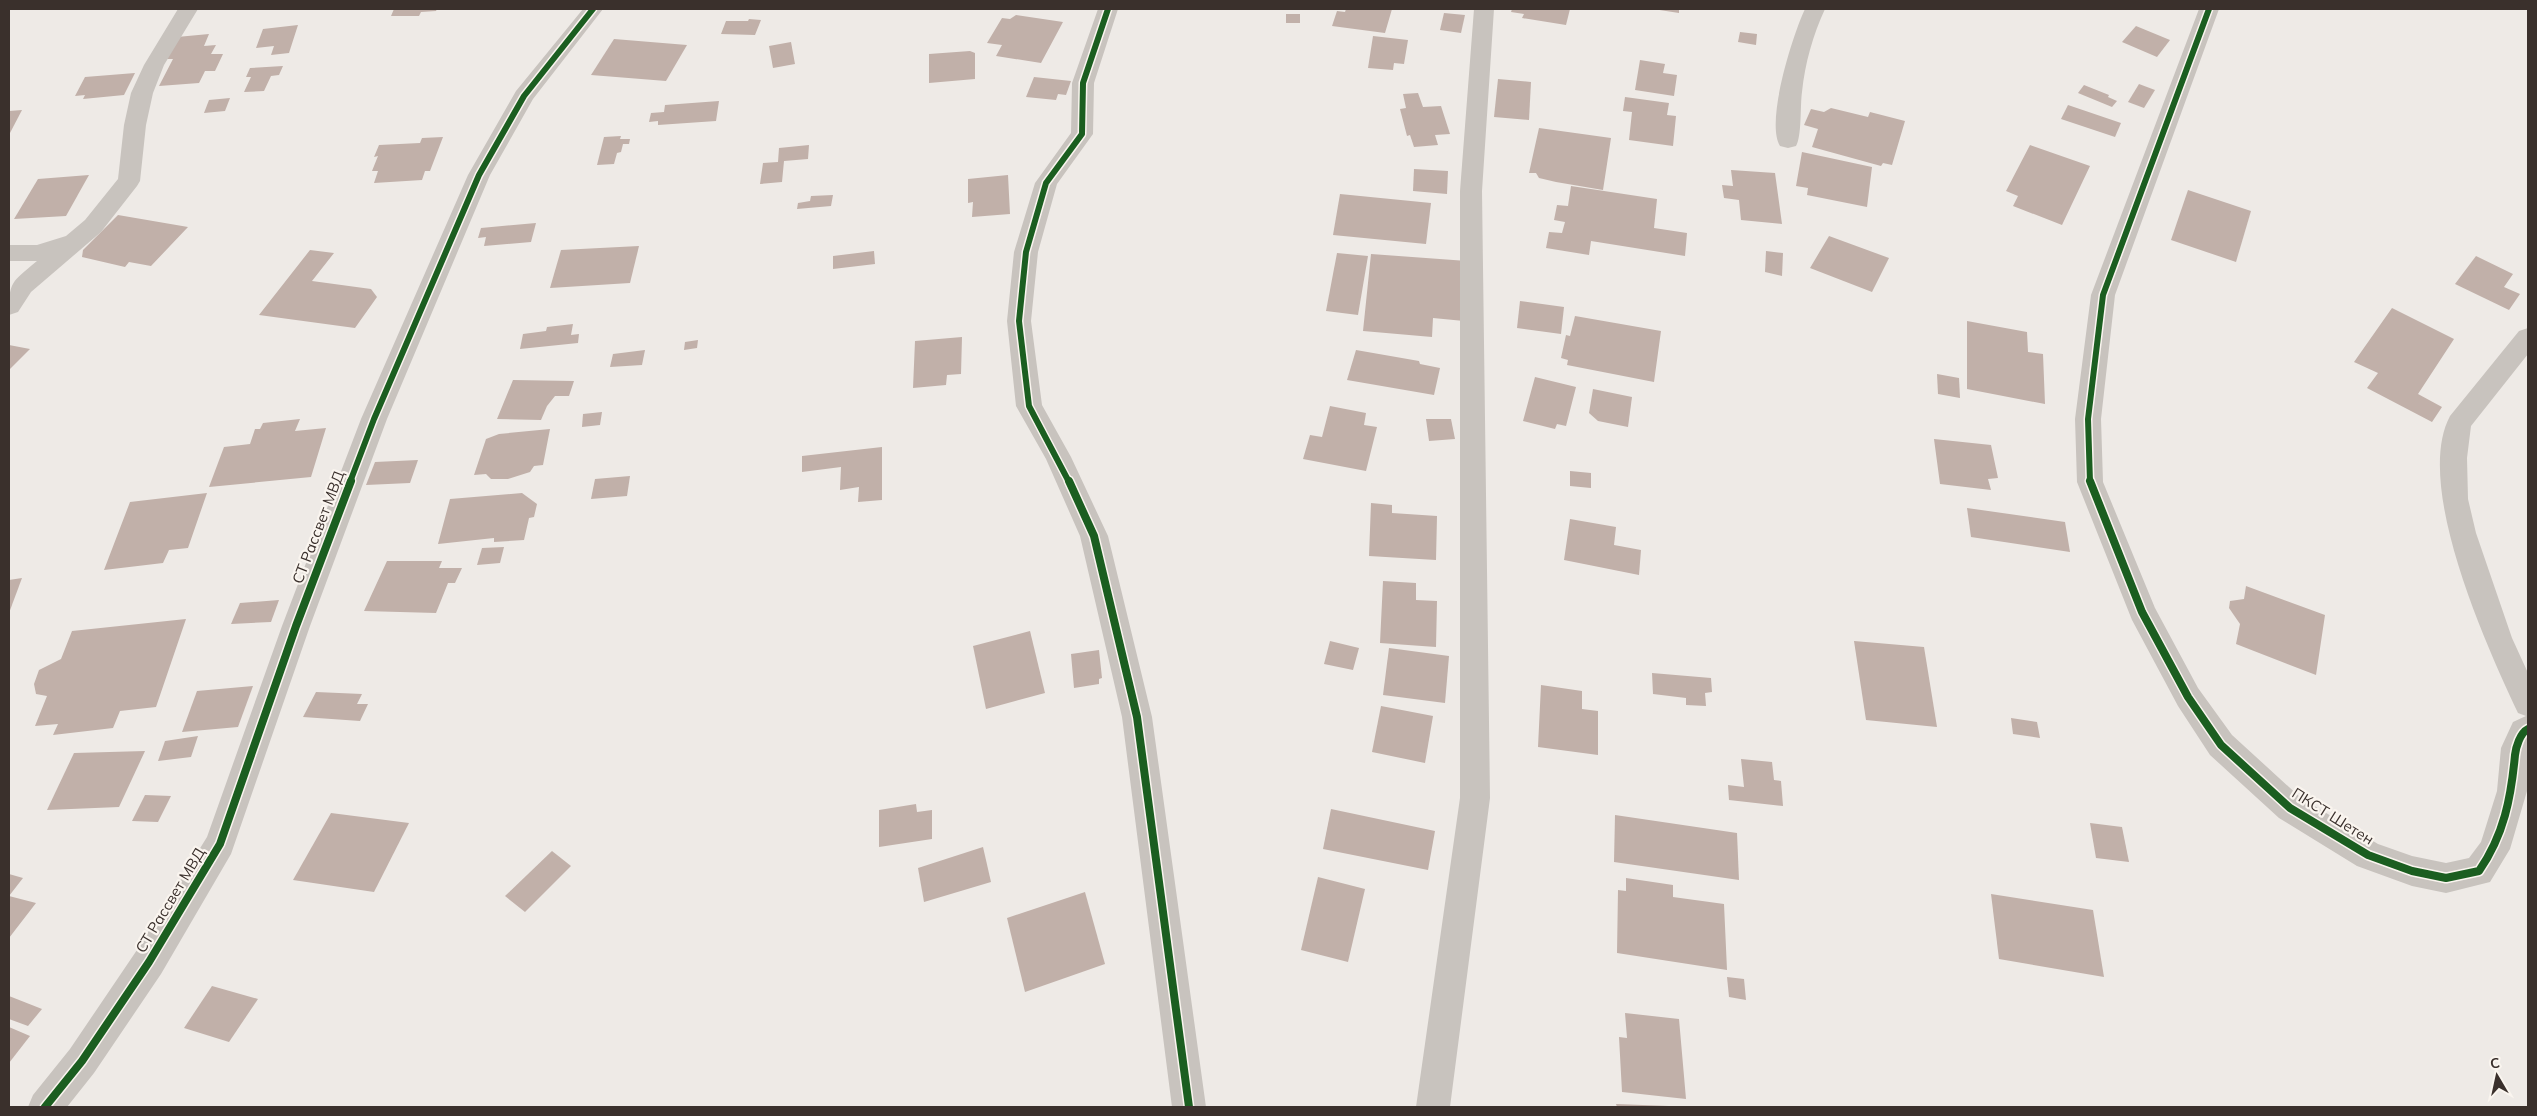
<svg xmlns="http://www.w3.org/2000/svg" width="2537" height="1116" viewBox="0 0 2537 1116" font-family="Mulish,sans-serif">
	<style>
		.building { fill: #c1b0a9 }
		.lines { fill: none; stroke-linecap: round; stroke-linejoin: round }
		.street { fill: #c8c3be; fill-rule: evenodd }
		.cycleway-far1-casing { stroke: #faf5ef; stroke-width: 9 }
		.cycleway-casing { stroke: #faf5ef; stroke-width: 11 }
		.cycleway-far1 { stroke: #1b5e20; stroke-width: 6 }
		.cycleway { stroke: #1b5e20; stroke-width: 8 }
		.labels { text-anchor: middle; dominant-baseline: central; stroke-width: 4.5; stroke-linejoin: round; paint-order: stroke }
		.street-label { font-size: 15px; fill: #3a302c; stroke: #faf5ef }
	</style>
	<rect width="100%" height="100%" fill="#eeeae6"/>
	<g class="building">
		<polygon points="394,9 437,9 436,11 421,12 419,16 391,16"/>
		<polygon points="1346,9 1392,9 1385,33 1332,26 1337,11 1345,12"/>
		<polygon points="1512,9 1570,9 1566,25 1522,18 1524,14 1511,12"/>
		<polygon points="1653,9 1679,9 1679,13"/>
		<polygon points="1444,13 1465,15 1461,33 1440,30"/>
		<rect x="1286" y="14" width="14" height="9"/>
		<polygon points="1016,15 1063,22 1041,63 996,56 1002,45 987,43 1002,18 1010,19"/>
		<polygon points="749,19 761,20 755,35 721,34 726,21 748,21"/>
		<polygon points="298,25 289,53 271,55 274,46 256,48 263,29"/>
		<polygon points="2136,26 2170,40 2157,57 2122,42"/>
		<polygon points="1740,32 1757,34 1756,45 1738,42"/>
		<polygon points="209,34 204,46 216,45 211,54 223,54 215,71 205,71 199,83 159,86 173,59 166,59 177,37"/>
		<polygon points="1373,36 1408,40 1404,64 1394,63 1393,70 1368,68"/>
		<polygon points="614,39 687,45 666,81 591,75"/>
		<polygon points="791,42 795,64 773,68 769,46"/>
		<polygon points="970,51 975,53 975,79 929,83 929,54"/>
		<polygon points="1640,60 1665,64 1663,73 1677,75 1674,96 1635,90"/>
		<polygon points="283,66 279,75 271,76 264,91 244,92 251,77 246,77 250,68"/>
		<polygon points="135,73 124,95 83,99 85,95 75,96 85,77"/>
		<polygon points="1034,77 1071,81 1066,95 1058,94 1056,100 1026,97"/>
		<polygon points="1498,79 1531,82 1529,120 1494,117"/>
		<polygon points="2139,84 2155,90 2144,108 2128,102"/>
		<polygon points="2084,85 2109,95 2108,97 2117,101 2112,107 2078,93"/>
		<polygon points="1418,93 1423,107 1441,106 1450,134 1435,135 1438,145 1414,147 1410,135 1407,136 1400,109 1406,108 1403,94"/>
		<polygon points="1625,97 1669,103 1667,115 1676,116 1673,146 1629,140 1632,112 1623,111"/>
		<polygon points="230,98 225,111 204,113 209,100"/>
		<polygon points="719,101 716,121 658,125 658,121 649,122 651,113 664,112 665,105"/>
		<polygon points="2068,105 2121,123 2115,137 2061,119"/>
		<polygon points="1831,108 1868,117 1870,112 1905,121 1892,165 1883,163 1881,166 1812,147 1818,129 1804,125 1811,109 1824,112"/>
		<polygon points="22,110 10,133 9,133 9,111"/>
		<polygon points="1539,128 1611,138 1603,190 1556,182 1539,178 1536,173 1529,173"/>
		<polygon points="621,136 620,139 630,139 629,144 623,144 621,152 617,153 614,164 597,165 604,137"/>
		<polygon points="443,137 430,171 425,171 422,180 374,183 378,171 372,171 378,156 374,157 379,145 420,143 422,138"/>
		<polygon points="809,145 808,159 784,161 782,182 760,184 763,163 778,162 779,148"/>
		<polygon points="2030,145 2090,166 2062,225 2013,206 2018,196 2006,191"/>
		<polygon points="1802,152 1872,167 1867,207 1807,195 1808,188 1796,186"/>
		<polygon points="1414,169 1448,171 1447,194 1413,191"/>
		<polygon points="1731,170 1775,173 1782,224 1741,220 1739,200 1724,198 1722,185 1733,186"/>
		<polygon points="89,175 66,216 14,219 38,179"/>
		<polygon points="1008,175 1010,214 972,217 973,202 968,203 968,179"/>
		<polygon points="1571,186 1657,199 1654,228 1687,233 1685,256 1591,241 1589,255 1546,248 1549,232 1562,233 1565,222 1554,220 1557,205 1568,206"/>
		<polygon points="2188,190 2251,211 2236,262 2171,240"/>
		<polygon points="1340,194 1431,203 1426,244 1333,235"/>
		<polygon points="833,195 831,206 797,209 798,203 810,201 811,196"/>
		<polygon points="118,215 188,227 151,266 129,262 125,267 82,257 83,250"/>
		<polygon points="536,223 531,242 484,246 486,237 478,238 481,228"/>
		<polygon points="1829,236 1889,258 1872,292 1810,268"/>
		<polygon points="639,246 630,283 550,288 561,250"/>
		<polygon points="310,250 334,253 312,281 371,289 377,297 355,328 259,315"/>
		<polygon points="874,251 875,264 833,269 833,256"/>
		<polygon points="1766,251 1783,253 1782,276 1765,272"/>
		<polygon points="1337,253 1368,256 1358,315 1326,311"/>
		<polygon points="1371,254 1467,261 1464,321 1433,318 1432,337 1363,331"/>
		<polygon points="2476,256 2513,274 2504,287 2520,294 2509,310 2455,284"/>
		<polygon points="1520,301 1564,307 1561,334 1517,328"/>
		<polygon points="2392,308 2454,339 2418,394 2442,407 2432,422 2367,388 2378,373 2354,362"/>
		<polygon points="1575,316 1661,331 1654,382 1567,365 1568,360 1561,358 1566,335 1570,336"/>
		<polygon points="1967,321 2027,332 2028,352 2043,354 2045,404 1967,389"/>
		<polygon points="573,324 571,335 579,334 578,343 520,349 523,334 546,331 547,327"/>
		<polygon points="962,337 961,374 947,375 946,385 913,388 915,341"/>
		<polygon points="698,340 697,348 684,350 685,342"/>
		<polygon points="9,345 30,349 9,370"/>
		<polygon points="645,350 642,365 610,367 613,354"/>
		<polygon points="1356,350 1419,361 1420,364 1440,368 1434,395 1347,380"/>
		<polygon points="1937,374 1959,378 1960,398 1938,394"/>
		<polygon points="1535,377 1576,387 1566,426 1557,424 1555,429 1523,421"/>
		<polygon points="513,380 574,381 569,396 555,396 547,406 541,420 497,419"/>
		<polygon points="1593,389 1632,397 1628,427 1598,421 1589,413"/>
		<polygon points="1330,406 1366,413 1364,425 1377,427 1366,471 1303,459 1310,435 1322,437"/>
		<polygon points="602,412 600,425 582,427 583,414"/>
		<polygon points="300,419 295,431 326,428 311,477 209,487 224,447 250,444 255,429 260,429 263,423"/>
		<polygon points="1426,419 1451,419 1455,439 1429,441"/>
		<polygon points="550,429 543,465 534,466 530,472 508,479 491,479 486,474 474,475 486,439 499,434"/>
		<polygon points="1934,439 1991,445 1998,478 1988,479 1991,490 1940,484"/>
		<polygon points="882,447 882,500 858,502 859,487 840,490 841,467 802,472 802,456"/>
		<polygon points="418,460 410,483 366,485 375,462"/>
		<polygon points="1570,471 1591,473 1591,488 1570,486"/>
		<polygon points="630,476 627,496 591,499 595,479"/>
		<polygon points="207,493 188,548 169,550 163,563 104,570 130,502"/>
		<polygon points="522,493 537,504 534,517 529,518 524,540 494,542 494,538 438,544 450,499"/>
		<polygon points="1371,503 1392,505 1392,513 1437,516 1436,560 1369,556"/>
		<polygon points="1967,508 2065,522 2070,552 1971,537"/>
		<polygon points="1570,519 1616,527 1614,545 1641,550 1639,575 1564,560"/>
		<polygon points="504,547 500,563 477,565 482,548"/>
		<polygon points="387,561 442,561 439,568 462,568 455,583 448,583 436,613 364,611"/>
		<polygon points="22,578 9,613 9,580"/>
		<polygon points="1383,581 1416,583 1416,600 1437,601 1436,647 1380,643"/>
		<polygon points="2246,586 2325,615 2316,675 2236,644 2240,624 2229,608 2230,601 2244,599"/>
		<polygon points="279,600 271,622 231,624 240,603"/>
		<polygon points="186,619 156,707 120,711 113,728 53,735 58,724 35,726 47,696 36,694 34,684 39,670 61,659 72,631"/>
		<polygon points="1030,631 1045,693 986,709 973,646"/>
		<polygon points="1330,641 1359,648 1353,670 1324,664"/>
		<polygon points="1854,641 1924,647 1937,727 1866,720"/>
		<polygon points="1389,648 1449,656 1445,703 1383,695"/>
		<polygon points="1099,650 1102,678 1099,679 1099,684 1074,688 1071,654"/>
		<polygon points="1652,673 1711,678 1712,692 1705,693 1706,706 1686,705 1686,698 1653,694"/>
		<polygon points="1541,685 1582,691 1582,709 1598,711 1598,755 1538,747"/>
		<polygon points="253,686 238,727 182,732 197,691"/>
		<polygon points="316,692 362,694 357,704 368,704 360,721 303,717"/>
		<polygon points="1381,706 1433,716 1425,763 1372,752"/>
		<polygon points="2011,718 2037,722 2040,738 2013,734"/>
		<polygon points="198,736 191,757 158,761 165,741"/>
		<polygon points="145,751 119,807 47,810 74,753"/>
		<polygon points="1741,759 1772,762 1774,780 1781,781 1783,806 1729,800 1728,785 1744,787"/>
		<polygon points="145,795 171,796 158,822 132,821"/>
		<polygon points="916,804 917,812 932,810 932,839 879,847 879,810"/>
		<polygon points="1331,809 1435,831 1428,870 1323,849"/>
		<polygon points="331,813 409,823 374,892 293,880"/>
		<polygon points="1615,815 1737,833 1739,880 1614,862"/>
		<polygon points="2090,823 2122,827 2129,862 2096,858"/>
		<polygon points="983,847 991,882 924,902 918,868"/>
		<polygon points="552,851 571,866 525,912 505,896"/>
		<polygon points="9,874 23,878 9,896 36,903 9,938"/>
		<polygon points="1318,877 1365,889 1348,962 1301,950"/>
		<polygon points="1626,878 1673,885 1673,897 1724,904 1727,970 1617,953 1618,890 1626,891"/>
		<polygon points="1085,892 1105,964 1025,992 1007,918"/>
		<polygon points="1991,894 2093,910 2104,977 1999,959"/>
		<polygon points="1727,977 1744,979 1746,1000 1729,997"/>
		<polygon points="212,986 258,999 229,1042 184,1028"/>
		<polygon points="9,996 42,1009 28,1026 9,1019"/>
		<polygon points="1625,1013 1679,1019 1686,1099 1622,1092 1619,1037 1627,1038"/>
		<polygon points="9,1027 30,1036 9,1063"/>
		<polygon points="1616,1104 1669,1106 1669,1107 1617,1107"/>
	</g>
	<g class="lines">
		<g class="street">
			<path d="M178 9H198L164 65 153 93 146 125 140 181 137 186 101 232 31 292 18 312 9 315C9 281 11 283 37 261H9V245H37L66 236 85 220 118 179 124 125 131 93 144 65Z"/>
			<polygon points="583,9 603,9 533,99 490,175 387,419 310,626 231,854 161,974 94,1073 67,1107 28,1107 33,1095 70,1049 137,950 207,837 282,626 361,419 468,175 516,91"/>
			<polygon points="1098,9 1118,9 1094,83 1093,134 1057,184 1038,252 1031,321 1042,405 1071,457 1108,536 1152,717 1206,1107 1172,1107 1122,717 1080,536 1046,459 1016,406 1007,321 1014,252 1035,183 1071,133 1072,83"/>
			<polygon points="1474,9 1494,9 1482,191 1490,798 1450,1107 1416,1107 1460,798 1460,191"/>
			<path d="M1805 9H1825C1813 35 1805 63 1802 92 1800 106 1802 136 1796 146L1788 148 1780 146C1765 122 1793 34 1805 9Z"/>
			<path d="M2199 9H2219L2115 295 2101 419 2103 482 2155 608 2198 688 2232 735 2301 798 2378 844 2412 856 2446 863 2469 858 2481 842 2497 791 2501 748 2513 722 2526 716 2518 713C2487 647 2413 485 2450 416L2519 331 2528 328V354L2471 426 2467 458 2468 499 2476 533 2512 638 2528 673 2527 791 2510 849 2490 882 2446 893 2412 886 2357 866 2279 818 2210 755 2178 706 2132 620 2077 482 2075 419 2091 295Z"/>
		</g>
		<g class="cycleway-far1-casing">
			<g id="cycleway-far1">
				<polyline points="350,482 374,419 479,175 524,96 593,9"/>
				<polyline points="1069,482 1029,406 1019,321 1026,252 1046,183 1082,134 1083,83 1108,9"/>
				<polyline points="2090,482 2088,419 2103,295 2209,9"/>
			</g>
		</g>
		<g class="cycleway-casing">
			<g id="cycleway">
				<polyline points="1069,481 1094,536 1137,717 1189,1107"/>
				<path d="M2090 481 2142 612 2188 697 2221 745 2290 808 2368 855 2412 871 2446 878 2479 871C2504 835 2511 798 2515 755 2516 747 2520 733 2528 729"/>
				<polyline points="45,1107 82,1061 149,962 220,844 296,626 351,481"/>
			</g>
		</g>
		<use href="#cycleway-far1" class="cycleway-far1"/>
		<use href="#cycleway" class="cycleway"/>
	</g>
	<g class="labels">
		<g class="street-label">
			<text transform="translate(318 527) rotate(-69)">СТ Рассвет МВД</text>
			<text transform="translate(2333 816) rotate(32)">ПКСТ Шетен</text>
			<text transform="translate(170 900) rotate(-59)">СТ Рассвет МВД</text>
		</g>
	</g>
	<rect width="2537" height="1116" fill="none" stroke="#3a302c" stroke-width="20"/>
	<g transform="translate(2497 1076) rotate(351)" stroke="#faf5ef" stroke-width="4" paint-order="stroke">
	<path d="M0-4L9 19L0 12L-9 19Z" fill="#3a302c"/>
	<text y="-8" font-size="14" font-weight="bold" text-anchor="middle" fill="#3a302c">С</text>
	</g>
</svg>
